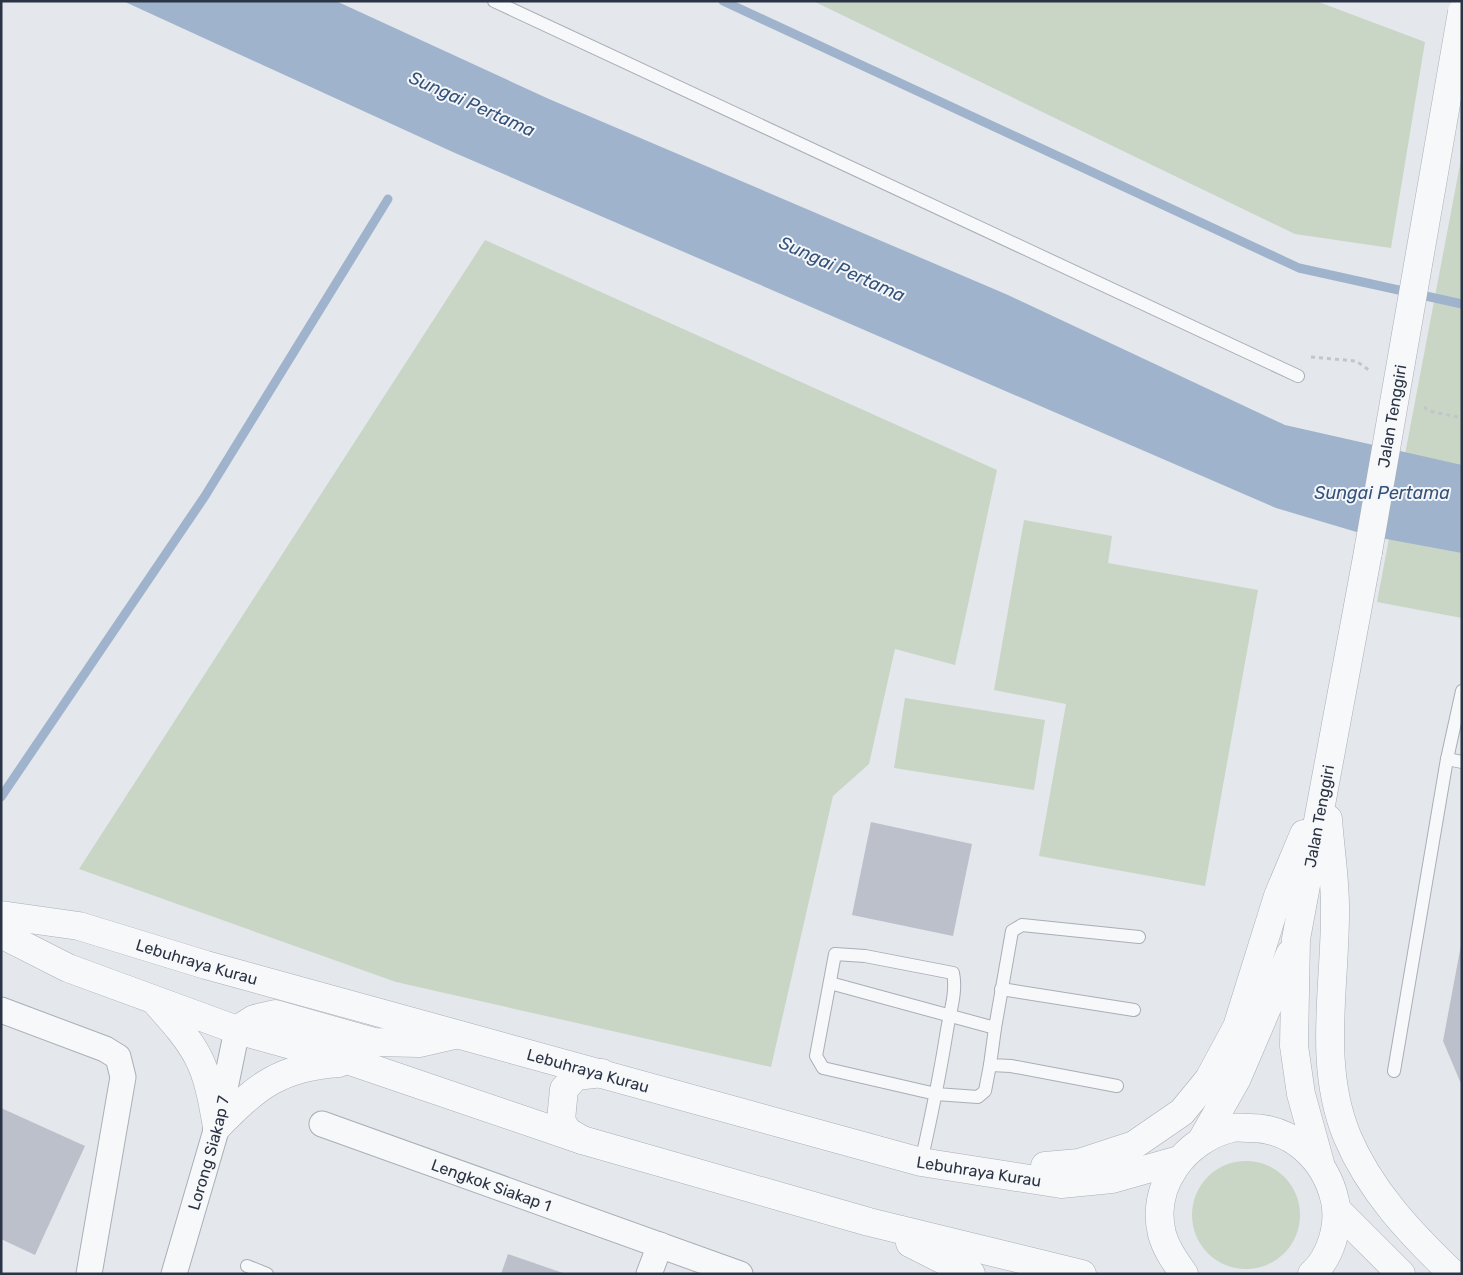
<svg xmlns="http://www.w3.org/2000/svg" width="1463" height="1275" viewBox="0 0 1463 1275" font-family="Rubik,sans-serif">
	<style>
		.green { fill: #c9d6c5 }
		.water { fill: #9fb4cc }
		.lines { fill: none; stroke-linecap: round; stroke-linejoin: round }
		.stream { stroke: #9fb4cc; stroke-width: 9 }
		.building { fill: #bbc0ca }
		.service-casing { stroke: #a9aeb7; stroke-width: 14 }
		.minor-casing { stroke: #a9aeb7; stroke-width: 27 }
		.tertiary-casing { stroke: #a9aeb7; stroke-width: 29 }
		.path { stroke: #c2c5cb; stroke-width: 3; stroke-dasharray: 4 4; stroke-linecap: butt }
		.service { stroke: #f7f8fa; stroke-width: 12 }
		.minor { stroke: #f7f8fa; stroke-width: 25 }
		.tertiary { stroke: #f7f8fa; stroke-width: 28 }
		.tertiary-bridge-casing { stroke: #a9aeb7; stroke-width: 29; stroke-linecap: butt }
		.tertiary-bridge { stroke: #f7f8fa; stroke-width: 28 }
		.labels { text-anchor: middle; dominant-baseline: central; stroke-width: 4; stroke-linejoin: round; paint-order: stroke }
		.street-label { font-size: 16px; fill: #2b3445; stroke: #f4f6f9 }
		.water-label { font-size: 18px; font-style: italic; fill: #34527a; stroke: #f4f6f9 }
	</style>
	<rect width="100%" height="100%" fill="#e4e7ec"/>
	<g class="green">
		<polygon points="813,1 1316,1 1425,42 1391,248 1295,234"/>
		<polygon points="1462,154 1462,618 1377,602"/>
		<polygon points="485,240 997,470 955,665 895,649 869,764 833,796 771,1067 396,982 79,869"/>
		<polygon points="1024,520 1112,536 1108,563 1258,590 1205,886 1039,856 1066,704 994,690"/>
		<polygon points="905,698 1045,720 1034,790 894,768"/>
		<circle cx="1246" cy="1215" r="54"/>
	</g>
	<polygon class="water" points="123,1 336,1 549,99 1008,295 1285,425 1462,465 1462,553 1370,536 1276,508 455,153"/>
	<g class="lines">
		<g class="stream">
			<polyline points="723,1 1299,268 1462,304"/>
			<polyline points="1,797 205,496 388,199"/>
		</g>
	</g>
	<g class="building">
		<polygon points="871,822 972,844 953,936 852,915"/>
		<polygon points="1461,945 1462,945 1462,1086 1443,1041"/>
		<polygon points="1,1108 85,1146 35,1255 1,1239"/>
		<polygon points="508,1254 563,1273 563,1274 501,1274"/>
	</g>
	<g class="lines">
		<g class="service-casing">
			<g id="service">
				<polyline points="494,1 1298,376"/>
				<polyline points="1447,759 1462,762"/>
				<polyline points="830,983 995,1028 1012,931 1022,925 1139,937"/>
				<polyline points="1001,989 1134,1010"/>
				<polyline points="995,1028 990,1065 1011,1066 1117,1086"/>
				<polyline points="1394,1071 1447,759 1462,691"/>
				<path d="M921 1162C931 1118 940 1074 947 1030 950 1012 957 991 953 973L865 956 835 954 816 1056 823 1068 936 1094 978 1097 985 1091 990 1065"/>
				<polyline points="247,1266 267,1274"/>
			</g>
		</g>
		<g class="minor-casing">
			<g id="minor">
				<polyline points="1,1010 105,1049 118,1057 123,1077 89,1274"/>
				<path id="s1" d="M322 1124 740 1274"/>
				<path id="s2" d="M174 1274 217 1127 237 1030"/>
				<polyline points="649,1274 660,1245"/>
			</g>
		</g>
		<g class="tertiary-casing">
			<g id="tertiary">
				<path d="M1328 819C1330 848 1335 878 1335 907 1336 983 1317 1063 1347 1136 1370 1191 1411 1234 1453 1274"/>
				<path id="s3" d="M1 915 79 926 206 965 921 1162 1061 1184 1112 1179 1179 1160"/>
				<polyline points="1,934 68,968 237,1030 353,1062 582,1140 869,1222 1082,1274"/>
				<path d="M155 1001C170 1018 187 1036 198 1057 209 1078 213 1104 217 1127"/>
				<polyline points="237,1030 254,1019 275,1014 374,1042 419,1043 454,1035"/>
				<path d="M217 1127C257 1086 280 1067 339 1063"/>
				<polyline points="582,1140 567,1131 561,1120 564,1089 576,1076 602,1073"/>
				<polyline points="1202,1140 1237,1078 1290,954"/>
				<path id="s4" d="M1320 1163 1301 1094 1294 1046 1296 939 1368 552"/>
				<polyline points="1045,1166 1079,1163 1134,1145 1182,1112 1209,1079 1237,1027 1278,896 1304,834"/>
				<polyline points="1337,1210 1401,1274"/>
				<polyline points="910,1243 971,1274"/>
				<path d="M1184 1274C1175 1261 1166 1249 1162 1234 1150 1186 1185 1139 1232 1128 1237 1127 1244 1128 1250 1128 1293 1128 1326 1160 1335 1201 1340 1225 1331 1257 1312 1274"/>
			</g>
		</g>
		<g class="path">
			<polyline points="1311,357 1356,361 1369,370"/>
			<polyline points="1424,407 1429,411 1462,418"/>
		</g>
		<use href="#service" class="service"/>
		<use href="#minor" class="minor"/>
		<use href="#tertiary" class="tertiary"/>
		<g class="tertiary-bridge-casing">
			<g id="tertiary-bridge">
				<path id="s5" d="M1368 552 1462 12"/>
			</g>
		</g>
		<use href="#tertiary-bridge" class="tertiary-bridge"/>
	</g>
	<g class="labels">
		<g class="street-label">
			<text stroke="none"><textPath href="#s5" startOffset="138">Jalan Tenggiri</textPath></text>
			<text stroke="none"><textPath href="#s4" startOffset="352">Jalan Tenggiri</textPath></text>
			<text stroke="none"><textPath href="#s3" startOffset="202">Lebuhraya Kurau</textPath></text>
			<text stroke="none"><textPath href="#s3" startOffset="608">Lebuhraya Kurau</textPath></text>
			<text stroke="none"><textPath href="#s2" startOffset="126">Lorong Siakap 7</textPath></text>
			<text stroke="none"><textPath href="#s3" startOffset="1012">Lebuhraya Kurau</textPath></text>
			<text stroke="none"><textPath href="#s1" startOffset="180">Lengkok Siakap 1</textPath></text>
		</g>
		<g class="water-label">
			<text transform="translate(472 104) rotate(24)">Sungai Pertama</text>
			<text transform="translate(842 269) rotate(24)">Sungai Pertama</text>
			<text x="1382" y="493">Sungai Pertama</text>
		</g>
	</g>
	<rect width="1463" height="1275" fill="none" stroke="#2b3445" stroke-width="5"/>
</svg>
